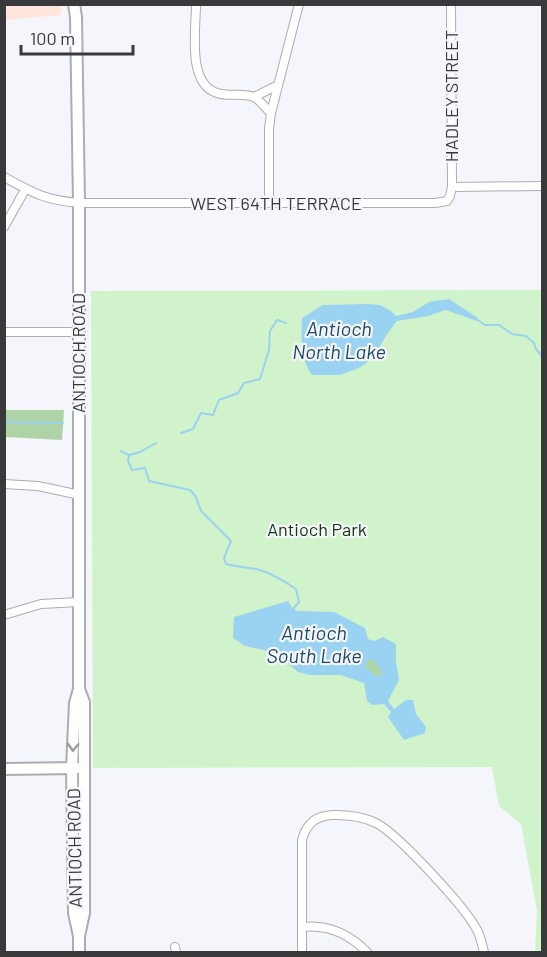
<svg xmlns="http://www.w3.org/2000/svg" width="547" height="957" viewBox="0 0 547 957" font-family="Barlow,sans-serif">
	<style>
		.commercial { fill: #ffe6dd }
		.green { fill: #d1f3cb }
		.forest { fill: #add3a7 }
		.water { fill: #9ad2f1; fill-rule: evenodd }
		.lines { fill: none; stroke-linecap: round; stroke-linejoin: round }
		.stream { stroke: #9ad2f1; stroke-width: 2 }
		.street-casing { stroke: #abadb1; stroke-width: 10 }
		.secondary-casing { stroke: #abadb1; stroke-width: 14 }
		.street { stroke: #fff; stroke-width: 8 }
		.secondary { stroke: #fff; stroke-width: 10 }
		.oneway { stroke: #9c9c9d }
		.labels { text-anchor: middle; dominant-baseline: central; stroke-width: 4.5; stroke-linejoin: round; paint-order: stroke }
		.street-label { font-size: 18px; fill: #38393b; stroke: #f4f6fb }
		.park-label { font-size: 18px; fill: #10360a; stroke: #f4f6fb }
		.water-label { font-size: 20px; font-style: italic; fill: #1c485f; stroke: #f4f6fb }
	</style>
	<rect width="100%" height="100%" fill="#f4f6fb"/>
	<polygon class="commercial" points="5,4 61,5 61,15 5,20"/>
	<polygon class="green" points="542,290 542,952 535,952 537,911 521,824 499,806 492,767 93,768 91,291"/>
	<g class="forest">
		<polygon points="5,410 64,410 62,440 5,437"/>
		<polygon points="373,659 381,670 382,675 378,677 365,667 367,661"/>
	</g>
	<g class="water">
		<path d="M449 299 478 318 477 321 446 310 428 316 397 321 387 334 373 358 359 368 340 375H312C301 361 301 336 302 318L323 305 368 304 380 305 391 311 396 316 413 312 429 302Z"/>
		<path d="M288 601 293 609 298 611 334 612 365 628 368 639 374 641 383 637 396 644V661L399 680 388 701 394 709 406 700H413L416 714 426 727 425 733 404 740 388 717 391 712 384 704 372 705 367 701 364 683 341 675H310L298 672 278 655 268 651 245 646 233 638 234 617ZM373 659 381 670 382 675 378 677 365 667 367 661Z"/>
	</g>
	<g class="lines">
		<g class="stream">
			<polyline points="478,320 485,325 499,325 512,334 526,336 534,343 536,349 542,356"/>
			<polyline points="4,422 63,423"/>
			<polyline points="181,433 193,429 201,413 213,415 219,400 238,393 244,383 260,379 269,350 270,331 277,320 286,323"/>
			<polyline points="121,451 129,455 140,452 156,443"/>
			<path d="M129 455 128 461 132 470 145 468 149 481 190 490 196 497 201 511 231 541 224 558 226 564C237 567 246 567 256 569 270 572 284 581 296 589L299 602 293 609"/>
		</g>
		<g class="street-casing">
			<g id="street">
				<path d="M196 4C196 31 186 88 221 94 231 96 245 93 254 97 260 100 266 109 271 113"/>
				<polyline points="451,4 452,187"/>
				<polyline points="254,97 278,85"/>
				<path d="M4 177C33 193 45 200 79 203H435L447 201 450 196 452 187 542 186"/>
				<polyline points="269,202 269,129 271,113 299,4"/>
				<polyline points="4,227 25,190"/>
				<polyline points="4,332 78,332"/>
				<polyline points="4,484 38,486 80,495"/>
				<polyline points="4,615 41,604 79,602"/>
				<path d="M303 927C328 924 350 935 367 952"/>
				<polyline points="175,947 176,952"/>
				<path d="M302 952V840C307 822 317 815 335 815 349 815 364 817 376 823 398 834 466 908 477 930 481 937 482 945 484 952"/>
			</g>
		</g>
		<g class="secondary-casing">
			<g id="secondary">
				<polyline points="74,4 76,17 79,203 79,689 84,702 84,913 79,936"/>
				<polyline points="4,769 78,768"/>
				<polyline points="79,952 79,936 74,913 72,768 75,703 79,689"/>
			</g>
		</g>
		<use href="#street" class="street"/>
		<use href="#secondary" class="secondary"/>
	</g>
	<defs><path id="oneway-chevron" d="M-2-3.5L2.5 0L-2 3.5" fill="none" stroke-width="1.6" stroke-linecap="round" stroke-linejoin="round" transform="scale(1.5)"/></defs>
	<use class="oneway" href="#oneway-chevron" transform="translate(73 747) rotate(92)"/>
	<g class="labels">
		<g class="street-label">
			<text transform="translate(451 96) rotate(-90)">HADLEY STREET</text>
			<text x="276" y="203">WEST 64TH TERRACE</text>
			<text transform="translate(78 353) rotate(-90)">ANTIOCH ROAD</text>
			<text transform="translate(74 848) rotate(-91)">ANTIOCH ROAD</text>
		</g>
		<g class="park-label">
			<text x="317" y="529">Antioch Park</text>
		</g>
		<g class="water-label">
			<text x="339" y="328">Antioch<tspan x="339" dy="23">North Lake</tspan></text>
			<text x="314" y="632">Antioch<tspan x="314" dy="23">South Lake</tspan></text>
		</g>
	</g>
	<rect width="547" height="957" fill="none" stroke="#38393b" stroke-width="12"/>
	<path d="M21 45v9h112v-9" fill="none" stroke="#38393b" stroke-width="3"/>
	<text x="30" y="45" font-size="18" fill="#38393b" stroke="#f4f6fb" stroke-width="4.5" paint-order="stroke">100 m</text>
</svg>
